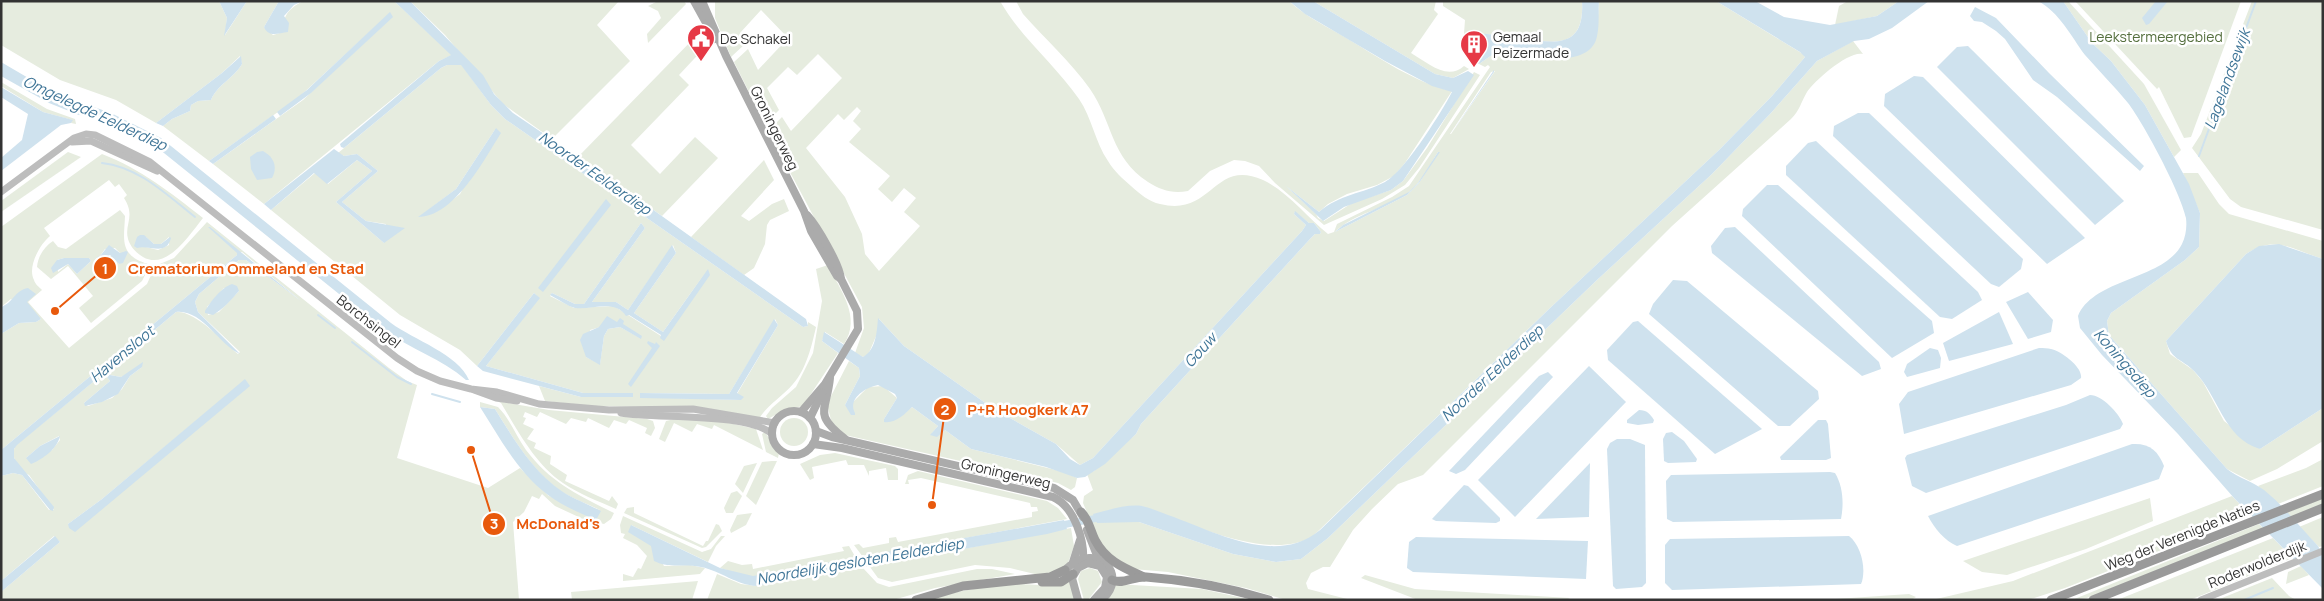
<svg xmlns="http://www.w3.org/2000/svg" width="2324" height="601" viewBox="0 0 2324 601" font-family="Manrope,sans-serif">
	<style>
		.green { fill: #e6ecdf; fill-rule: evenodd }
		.water { fill: #cfe2ee }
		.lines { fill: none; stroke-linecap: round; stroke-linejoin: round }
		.stream { stroke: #cfe2ee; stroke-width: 2 }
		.canal { stroke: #cfe2ee; stroke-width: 7 }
		.secondary { stroke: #bdbdbd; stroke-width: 7 }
		.primary { stroke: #ababab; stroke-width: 8 }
		.highway { stroke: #9a9a9a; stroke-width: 9 }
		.labels { text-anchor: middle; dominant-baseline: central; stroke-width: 5; stroke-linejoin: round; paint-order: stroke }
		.poi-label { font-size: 14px; fill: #333; stroke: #fff; text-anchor: start }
		.park-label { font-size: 14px; fill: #56703f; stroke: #fff }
		.street-label { font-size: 14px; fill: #333; stroke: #fff }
		.water-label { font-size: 15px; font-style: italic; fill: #3f7597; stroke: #fff }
		.leader { fill: none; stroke: #e8590c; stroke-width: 2 }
		.callout-dot { fill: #e8590c; stroke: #fff; stroke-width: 2 }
		.mark-label { font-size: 15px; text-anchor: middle; font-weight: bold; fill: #fff }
		.callout-label { font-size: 15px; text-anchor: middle; font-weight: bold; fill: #e8590c; stroke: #fff; stroke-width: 5; stroke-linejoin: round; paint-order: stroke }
	</style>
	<rect width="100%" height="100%" fill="#fff"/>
	<g class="green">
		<path d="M1 1H219L227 18 225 35 247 1H279L264 27 273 35 280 33C286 15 285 11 303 1H394L452 55 439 61 264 204 213 164 303 100 392 17 390 13 299 97 209 161 163 126 172 119 190 111 191 105 198 101 211 100C218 84 233 79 242 64L240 56 222 73 156 123 116 100 60 80 1 45Z"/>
		<polygon points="410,1 619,1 597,25 630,61 552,139 503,104 445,35"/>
		<polygon points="658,1 684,1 686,4 648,43 647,34 661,18 658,11 648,6"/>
		<path d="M715 1H1000C1021 38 1055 64 1079 99 1092 118 1095 142 1108 161 1114 171 1123 179 1131 186 1139 193 1149 202 1160 204 1213 217 1213 158 1263 180 1287 191 1307 217 1328 234L1334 232 1337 224 1392 197 1409 186 1490 67 1488 65 1485 67 1479 64 1495 53 1570 58 1597 31 1599 1H1716L1803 54 1805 57 1772 96 1719 150 1549 309 1312 537C1266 562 1187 522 1141 506L1100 522H1139L1233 554 1276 562 1301 559 1328 538 1597 280 1712 174 1771 113 1817 61 1853 41 1863 54C1849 50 1814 81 1807 92 1801 102 1800 110 1791 119L1672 226 1423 475 1398 484 1372 509 1353 530 1330 567H1323L1311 573 1306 583 1308 589 1351 600H1286L1246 588 1168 572 1133 569 1116 561 1099 541 1083 503 1084 496 1093 490 1087 474 1094 471 1136 434 1141 424 1310 239 1315 234H1320L1321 232 1314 223H1309L1295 212 1294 214 1306 225 1302 231 1093 458 1080 465 1056 444 994 409 904 346 879 319 877 334 868 355 863 357 855 353 864 328 862 307 768 131 782 117 791 131 842 78 818 54 797 75 788 67 767 88 779 110 765 124 734 62 748 49 758 70 788 38 761 10 740 33 745 44 731 57 715 18ZM1495 71 1451 134H1450L1491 72ZM857 107 861 111 853 121 861 129 849 142 890 176 878 189 892 202 904 188 916 198 904 212 920 226 879 271 865 254 862 234 845 197 806 148 838 114 844 120ZM1438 152H1439L1419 183 1407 195 1335 232C1352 214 1387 208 1408 193 1421 183 1429 166 1438 152Z"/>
		<path d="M1016 1H1289C1306 17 1328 27 1348 39 1381 59 1414 82 1452 91L1405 163 1394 176 1377 185 1347 194 1328 204 1319 212 1286 186 1316 214 1318 218 1324 221 1352 203 1391 190 1403 181 1427 148 1474 72 1480 75 1419 168 1405 185 1382 199 1324 225 1275 183 1259 166 1245 161 1234 160 1210 171 1188 191C1172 194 1161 190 1148 182 1110 157 1113 122 1090 89 1071 62 1045 39 1023 14Z"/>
		<path d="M1313 1H1436L1434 10 1438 14 1411 53C1428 63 1447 81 1464 66L1469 69 1453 78 1435 74Z"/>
		<path d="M1443 1H1582C1585 52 1551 43 1515 37 1500 35 1486 34 1472 33L1479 51 1474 61 1463 47 1465 20 1443 6Z"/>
		<polygon points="1848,1 1899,1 1877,16 1835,25 1839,6"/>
		<polygon points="2063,1 2068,1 2144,84 2181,150 2174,157 2145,105 2111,61 2092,43"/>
		<polygon points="2075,1 2241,1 2191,137 2184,138 2159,87 2157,89"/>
		<polygon points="2252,1 2323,1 2323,230 2241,207 2230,199 2192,148 2201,134"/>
		<polygon points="700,32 707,45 679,75 689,85 631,145 660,174 695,137 718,158 662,216 578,157"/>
		<path d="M461 64 491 105 505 119 803 327 808 326V322L816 327C812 345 806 370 793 384 782 397 766 406 759 419L706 408 592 406 545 401 539 386 581 397 633 394 583 393 486 366 539 298 534 293 477 366 460 350 400 315 271 210 315 173 328 184 357 160 372 171 336 202 384 243 386 224 366 221 342 202 378 171 357 154 344 156 338 153 441 68 447 65ZM496 128 460 194 443 207 419 217 456 189ZM641 223 645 228 592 302H616L628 310 673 245 676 253 634 313 663 332 707 270 661 336 614 306 574 308 550 296 552 293 575 304H584ZM775 319 778 325 737 394 741 400 640 397V393L729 394ZM617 322 640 338 620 327 608 329 604 336 600 364 586 357 590 330Z"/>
		<polygon points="1,82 47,109 75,119 76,124 71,123 72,120 43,112 1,86"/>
		<polygon points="68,152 81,157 1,212 1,201"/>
		<path d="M102 154C141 169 171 193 203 218 190 234 167 271 143 257 136 253 130 246 128 239 124 224 136 217 124 198L127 195 119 184 115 187 109 180 44 228 50 236C40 244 27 267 34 280 35 284 39 287 42 290L28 302 69 348 147 284 155 266 174 258 207 222 389 368 407 381 417 385 397 458 488 488 520 468 549 496 600 510C588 504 574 499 562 492 532 471 514 439 495 409L480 407V402L498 407C510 419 516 436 526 450 551 483 578 495 614 513L611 519 604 524 600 523 598 526 555 506 542 494 539 499 532 496 524 512 513 522 519 600H1V592L60 542 54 536 1 581V476L13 473 22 475 49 510H54L29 475C18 470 9 456 16 445L104 373 110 381 84 403 88 406 112 398 122 389 130 376 142 367 121 377 110 375 107 370 176 312C195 310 224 342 238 354L240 352 198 312 195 302 199 294 239 260H246L301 301 242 252 237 253V255L1 450V334L19 323 36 322 41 319 11 299 1 307V227ZM146 237 154 244H161L169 237V245L158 250 142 246ZM224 288 239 291 219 312 208 315 207 307ZM245 380 249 386 75 531 68 524 102 499ZM59 436 60 440 52 450 26 458 40 446Z"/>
		<polygon points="764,160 774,180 741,216 749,221 772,204 784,199 789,211 770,220 767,225 765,244 754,268 744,275 691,237"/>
		<path d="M2183 173H2198L2219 204 2229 214 2323 241V259C2293 250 2275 234 2246 254L2166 341 2170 354 2193 370 2203 382 2224 421 2260 449 2323 408V441L2277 469 2250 481 2227 469 2109 335 2107 321 2111 313 2185 260 2199 247 2200 213Z"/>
		<path d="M120 210 125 216C124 241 119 255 148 264L149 267 142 281 91 323 79 308 93 296 68 266 51 279 37 267C38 256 44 247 53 241L58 247 66 249ZM115 248 121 254 123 253 119 264 112 256H108L104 259 100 256 105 249ZM64 258H89L91 261 77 274 68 264 58 272 57 260Z"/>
		<path d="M828 265C840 290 862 317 844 344L825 332 822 341 838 353 803 406 784 410 768 419 766 416 772 408 796 387 813 353 822 301 816 269Z"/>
		<polygon points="849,361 859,368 860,376 845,405 853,408 853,402 868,387 883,386 897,398 884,419 900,417 912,407 938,426 932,433 945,430 971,449 1064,472 1077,478 1075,487 1071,490 1058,483 845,435 832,424 827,404"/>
		<path d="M497 401 549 410 647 419 653 421 655 428 651 436 645 433 647 428 629 420 626 424 614 420 609 428 588 418 586 422 571 418 566 424 540 412 537 417 525 412 523 417 526 418 523 424 534 429 527 439 536 443 534 448 551 456 550 464 567 475 565 481 609 501 612 496 618 504 616 509C598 501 579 494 563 483 535 464 518 431 501 403Z"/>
		<circle cx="794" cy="432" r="14"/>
		<polygon points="675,419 720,421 756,429 763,450 714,425 712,429 697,424 692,432 674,423 665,442 659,439 666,421"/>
		<polygon points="765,432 779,453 778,458 766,452 762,434"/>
		<polygon points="835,453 895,466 898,469 898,480 888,480 886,468 869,471 869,476 864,465 848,465 846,460 812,467 814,478 810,480 800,464 820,455"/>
		<polygon points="2323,459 2323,486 2278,504 2258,486 2306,468"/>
		<polygon points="772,461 777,461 756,505 746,496 762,462"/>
		<polygon points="757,463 743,493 735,484 744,466"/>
		<polygon points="918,471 1047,501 1058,508 1067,519 863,557 854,545 859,544 863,548 889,543 889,538 896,537 898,542 1032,517 1032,512 1038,511 1037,507 1031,507 1030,503 921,478 908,480 909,484 905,484 908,475"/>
		<polygon points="737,491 742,496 733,513 726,513 724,508 731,493"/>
		<polygon points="2232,496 2250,515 2065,588 2028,600 1932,600 2013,581"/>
		<polygon points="2150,498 2153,521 2086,549 2007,575 1982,572 1963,561"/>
		<polygon points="2323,498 2323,505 2290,517 2286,513"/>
		<polygon points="634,507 634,513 703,546 706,541 708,541 716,524 719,525 722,531 706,547 702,548 624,513 627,508"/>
		<polygon points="752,513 746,525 731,533 730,530 737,515"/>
		<polygon points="623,516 702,552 711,549 721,536 725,536 716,546 708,562 631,525 652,546 664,566 690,565 705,568 700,574 623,581 623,574 633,577 638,568 641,569 647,556 637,545 623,538 625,534 621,533 620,525"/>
		<polygon points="2323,517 2323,546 2319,547 2299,527"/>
		<polygon points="2259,524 2263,528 2087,598 2072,600"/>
		<polygon points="1071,528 1074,546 1068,563 1059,571 1043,576 1010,568 975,565 892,582 878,578 870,567"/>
		<polygon points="2273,538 2292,558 2190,600 2117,600"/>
		<polygon points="849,546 856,558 759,576 747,576 720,568 728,561 742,565 752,564 753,569 844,551 842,547"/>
		<polygon points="2301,566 2309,575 2286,584 2288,572"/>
		<polygon points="863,568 877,583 889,587 977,569 992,569 1015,574 935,588 893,600 707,600 717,574 741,584 757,586"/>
		<polygon points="1090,568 1098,571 1102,582 1088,600 1084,600 1078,579 1081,571"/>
		<polygon points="1365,575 1415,589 1570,598 1566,600 1418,600 1361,578"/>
		<polygon points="2272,578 2289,596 2296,600 2217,600"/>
		<polygon points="698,581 692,600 572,600 571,592"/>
		<path d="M1069 581 1075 600H925C955 592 985 585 1016 584 1035 584 1051 588 1069 581Z"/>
		<polygon points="1115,584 1202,589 1252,600 1106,600"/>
		<polygon points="1909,594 1916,597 1911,600 1821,600"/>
	</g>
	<g class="water">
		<polygon points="219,1 247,1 224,36 227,18"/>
		<path d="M279 1H303L294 5 284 16 289 23 288 32C278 33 269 38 264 27Z"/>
		<polygon points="394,1 410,1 483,75 494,94 513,113 603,174 806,319 808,326 803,327 505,119 491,105 461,65 447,65 441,68 344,148 341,147 340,144 439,61 451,55"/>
		<path d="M1289 1H1313L1435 74 1453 78 1468 71 1474 75 1403 181 1391 190 1344 207 1323 221 1286 186 1319 212C1340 194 1362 194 1385 182 1405 171 1441 113 1452 92L1432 86 1385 61 1305 14Z"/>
		<path d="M1582 1H1599C1598 13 1600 28 1596 40 1585 71 1520 55 1495 53L1479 64 1474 61 1479 51 1467 46 1472 33C1488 34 1503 35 1519 38 1554 43 1585 50 1582 1Z"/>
		<path d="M1716 1H1755L1784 17 1830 25 1877 16 1899 1H1929L1892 28 1869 39 1854 41 1817 61 1771 113 1712 174 1597 280 1328 538 1301 559 1276 562 1233 554 1139 522 1097 523 1093 514C1108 510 1127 504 1142 506 1151 508 1160 512 1168 515 1214 531 1276 567 1320 530L1549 309 1719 150 1772 96 1805 57 1800 52Z"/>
		<path d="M2038 1H2063L2092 43 2111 61 2145 105 2189 184 2200 213 2199 247 2185 260 2111 313 2107 321 2109 335 2227 469C2238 478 2252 481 2264 490 2284 506 2301 528 2318 546L2323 555V589L2234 498 2178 434 2102 355 2080 328 2078 316C2094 278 2164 280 2182 244 2186 236 2187 227 2186 218 2181 193 2144 124 2128 103 2114 86 2099 71 2085 55 2071 36 2059 12 2038 1Z"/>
		<polygon points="2156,1 2168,1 2149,24 2146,25 2142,18"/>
		<polygon points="1975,7 1996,18 2049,73 2144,166 2140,171 2057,97 2033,80 2005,39 1996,31 1982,22 1974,21 1970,16"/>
		<polygon points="390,12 393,17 311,93 280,116 277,112 307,90"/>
		<polygon points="1968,46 2124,201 2095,225 1937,67 1957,47"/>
		<path d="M241 56 242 64C233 79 218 84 211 100L198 101 191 105 190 111 172 119 163 126 156 123 222 73Z"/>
		<path d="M1 62 54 93 111 113 161 138 391 323C414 340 458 354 469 380H466C442 359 411 349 385 331L159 149 107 121 95 116 79 115 49 103 1 76Z"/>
		<polygon points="1494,70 1494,72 1450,135"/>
		<polygon points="1914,76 1923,77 2085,238 2047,264 1884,106 1885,94"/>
		<polygon points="1,87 43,112 73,120 71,123 61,125 1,171 1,158 22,140 28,114 1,97"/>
		<polygon points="1858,113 1869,113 2023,259 2021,269 1999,287 1991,284 1833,136 1834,126"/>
		<polygon points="273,115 276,119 213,164 209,161"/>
		<path d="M496 128 501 133C484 160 454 217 418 217L456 189Z"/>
		<polygon points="1816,141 1978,292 1982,300 1952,319 1940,317 1786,175 1786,166 1808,143"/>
		<polygon points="334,149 344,156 357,154 378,171 342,202 366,221 405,228 384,243 336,202 372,171 357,160 327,184 314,173 271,210 264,204"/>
		<path d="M263 151C274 157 278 167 272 178L257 180 251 169 250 157 257 152Z"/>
		<polygon points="1438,152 1440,152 1419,183 1407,195 1335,232 1343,225 1409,192 1418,183"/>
		<polygon points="1767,185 1778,185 1932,321 1934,333 1892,358 1742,216 1743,209"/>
		<polygon points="606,199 611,205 543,292 538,288"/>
		<path d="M1295 211 1309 223H1314L1321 232 1320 234H1315L1310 239 1141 424 1136 434 1105 464 1085 477 1077 478 1046 467 971 449 945 430 937 437 930 435 938 426 912 407C905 414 895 424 884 422V419L897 398 895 394 878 385C866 387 847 399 855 413V415H851L845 405 860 376 859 368 822 341 824 332 863 357C876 350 877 331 878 318L904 346 994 409 1056 444 1070 459 1080 465 1093 458 1302 231 1306 225 1294 214Z"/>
		<path d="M641 223 645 228 592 302H616L628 310 672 245 676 253 634 313 663 332 708 269 710 275 664 341 660 338 661 335 629 315 626 316C615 299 593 310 575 308 567 306 558 299 550 295L552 293 575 304H584Z"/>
		<path d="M208 227H210L301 301 246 260H239L199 294 195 302 198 312 240 354C219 345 202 309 176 312L107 370 110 375 121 377 143 362 142 367 130 376 118 394 102 402 85 406 84 403 110 381 104 373 17 445 14 449V458L54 507 53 511 50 510 22 475 13 473 1 476V450L237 255V253Z"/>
		<polygon points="1735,227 1879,362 1881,369 1862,376 1712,253 1711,246 1725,228"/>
		<path d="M140 235H144L154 244H161L170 237 171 238C166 257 149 244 137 248L134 246 137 237Z"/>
		<path d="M2279 244 2323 259V408L2260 449C2223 438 2219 396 2194 371 2181 358 2172 361 2166 341L2246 254 2259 246Z"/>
		<polygon points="109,245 120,253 126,251 128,252 123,263 119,264 110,255 98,261 97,257 100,256"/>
		<polygon points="64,258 89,258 91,261 77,274 68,264 53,273 51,268 57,260"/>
		<polygon points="1673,280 1687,281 1818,391 1819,399 1790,426 1778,426 1649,314 1653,304"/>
		<path d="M232 284 237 286 239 291C231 300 223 309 213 315L205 313V311C210 302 222 287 232 284Z"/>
		<path d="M28 288 36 294 27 302 41 319 36 322 19 323 1 334V307C13 303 15 290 28 288Z"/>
		<polygon points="2028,292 2053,320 2051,332 2028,339 2006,302"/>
		<polygon points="534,293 540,298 486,366 583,393 633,393 633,397 581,397 483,371 477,366"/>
		<polygon points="1999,312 2013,344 1949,361 1943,343"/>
		<polygon points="607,316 617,322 620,318 624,321 623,324 642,336 641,339 620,327 608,329 604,336 600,365 586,357 580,340 583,334 599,327"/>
		<polygon points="774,319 778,325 737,393 744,397 741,400 640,398 640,393 729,394"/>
		<polygon points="1638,321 1762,429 1715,454 1608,360 1607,350 1633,322"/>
		<polygon points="648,341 655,344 656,342 660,346 631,387 628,384 652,348 647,343"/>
		<polygon points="1930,348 1938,350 1941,358 1940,368 1907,377 1904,372 1907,364"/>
		<path d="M2039 348C2043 348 2048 348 2051 349 2061 351 2083 367 2081 378L2071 385 1904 434 1899 404 1908 392Z"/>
		<polygon points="1589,366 1626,402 1515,517 1478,480"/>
		<polygon points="1548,372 1553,377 1465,470 1456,474 1449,471 1539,376"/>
		<polygon points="245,379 250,386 75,532 69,528 68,524 102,499"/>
		<path d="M2090 395C2102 395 2119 413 2123 424L2120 429 1935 490 1926 493 1912 486 1905 458 1907 455 2066 405Z"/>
		<path d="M480 407 495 409C514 439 532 471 563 492 574 499 588 504 601 511L596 520C580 513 563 506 548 495 518 473 500 438 480 407Z"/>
		<path d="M1639 410C1647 410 1650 414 1654 420L1653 423 1638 425 1627 423V420Z"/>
		<polygon points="1818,420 1826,420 1828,424 1831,458 1826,460 1781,460 1780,457"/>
		<polygon points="1672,432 1684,441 1697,459 1696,462 1668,463 1664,461 1663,439 1666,433"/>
		<path d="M60 436C57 449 43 459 31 464L26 458 40 446Z"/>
		<polygon points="1617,439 1630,439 1645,445 1646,583 1642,587 1616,589 1613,586 1607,449 1610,443"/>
		<path d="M2132 444C2150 443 2158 451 2164 466L2159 479 1957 546C1945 541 1934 528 1928 516Z"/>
		<polygon points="1590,463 1589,517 1536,519"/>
		<path d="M1830 472 1835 473C1843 486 1844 504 1841 519L1673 522 1667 519 1666 481 1671 475Z"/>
		<polygon points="1464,485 1468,486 1500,518 1500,521 1496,523 1436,521 1432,519"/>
		<path d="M1064 520 1067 529 1047 534 757 586C736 585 721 571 701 567 684 563 670 569 654 561L651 546 628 532 631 525 720 568 753 576Z"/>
		<polygon points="55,536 60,542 1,592 1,581"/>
		<path d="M1849 536C1861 545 1867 570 1861 584L1672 590 1665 583V545L1670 539Z"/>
		<polygon points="1416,537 1588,541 1586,579 1413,572 1407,568 1409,542"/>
	</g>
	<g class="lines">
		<g class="stream">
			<polyline points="2199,156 2256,1"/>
			<path d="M102 163C139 167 167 195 195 217"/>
			<polyline points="318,315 335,328"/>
			<polyline points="352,342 397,377 411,384"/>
			<polyline points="432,394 460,402"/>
			<polyline points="2244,600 2273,588"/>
		</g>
		<polyline class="canal" points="1057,526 1098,518"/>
		<g class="secondary">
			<polyline points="72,142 91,141 157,171"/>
			<polyline points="1,192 74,138 86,134 95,135 150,162 397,358 417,371 440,381 471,389 497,392 539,404 609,410 693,409 775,423"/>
			<polyline points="474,390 496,398 517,401"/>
			<path d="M621 413C656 419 748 412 772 434"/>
			<polyline points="2201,600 2323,551"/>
		</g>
		<g class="primary">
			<polyline points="694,1 715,39"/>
			<polyline points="702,1 726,56 804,211 811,231 837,276 841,279 857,311 858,329 825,384 801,412"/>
			<path d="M807 215C817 226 840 265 841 279"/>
			<path d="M830 378C827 411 812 413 845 439"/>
			<circle cx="794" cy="433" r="22"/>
			<polyline points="810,418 822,393"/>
			<polyline points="816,431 832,437 1054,488 1073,500 1083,517"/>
			<path d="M813 444 842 448 1053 497C1075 507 1085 541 1083 564"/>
			<polyline points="1087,530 1098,558"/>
			<polyline points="1073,562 1080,540"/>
			<path d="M1065 570C1099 538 1130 578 1101 600"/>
			<polyline points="1078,600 1072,578 1078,568 1088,563 1100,566 1107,577 1105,588 1094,600"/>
		</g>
		<g class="highway">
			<path d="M1081 512C1089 520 1090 530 1095 540 1106 561 1124 568 1144 577"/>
			<path d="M1112 580C1123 585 1134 576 1146 577 1187 580 1230 588 1269 600"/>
			<polyline points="1042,582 1061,582 1073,574"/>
			<polyline points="916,600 963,586 1050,577 1065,570"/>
			<polyline points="2051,600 2323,494"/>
			<polyline points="2093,600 2323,508"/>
		</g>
	</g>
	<defs>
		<g id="civic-pin" transform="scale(1.4375)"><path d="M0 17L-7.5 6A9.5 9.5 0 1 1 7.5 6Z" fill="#e63946" stroke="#fff"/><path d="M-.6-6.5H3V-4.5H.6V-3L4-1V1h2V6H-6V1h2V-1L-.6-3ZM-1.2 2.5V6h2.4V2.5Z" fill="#fff"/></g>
		<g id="building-pin" transform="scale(1.4375)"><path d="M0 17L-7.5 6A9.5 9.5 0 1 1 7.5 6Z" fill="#e63946" stroke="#fff"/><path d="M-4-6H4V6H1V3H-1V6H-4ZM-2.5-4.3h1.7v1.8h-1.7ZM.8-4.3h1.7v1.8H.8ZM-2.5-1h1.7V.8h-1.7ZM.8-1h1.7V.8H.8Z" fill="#fff"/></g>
	</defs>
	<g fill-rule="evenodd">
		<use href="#civic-pin" x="701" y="38"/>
		<use href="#building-pin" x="1474" y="44"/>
	</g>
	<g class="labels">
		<g class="poi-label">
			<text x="1493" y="36">Gemaal<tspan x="1493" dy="16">Peizermade</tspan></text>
			<text x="720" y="38">De Schakel</text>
		</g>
		<g class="park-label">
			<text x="2156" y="36">Leekstermeergebied</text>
		</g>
		<g class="street-label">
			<text transform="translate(775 128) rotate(64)">Groningerweg</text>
			<text transform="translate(369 321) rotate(38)">Borchsingel</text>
			<text transform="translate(1006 473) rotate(13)">Groningerweg</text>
			<text transform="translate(2182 535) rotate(-22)">Weg der Verenigde Naties</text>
			<text transform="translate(2257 564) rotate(-22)">Roderwolderdijk</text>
		</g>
		<g class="water-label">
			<text transform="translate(2227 79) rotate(-70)">Lagelandsewijk</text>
			<text transform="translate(95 113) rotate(25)">Omgelegde Eelderdiep</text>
			<text transform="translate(595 173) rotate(35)">Noorder Eelderdiep</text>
			<text transform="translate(1200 350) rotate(-48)">Gouw</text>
			<text transform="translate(122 354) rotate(-40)">Havensloot</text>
			<text transform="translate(2125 363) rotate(49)">Koningsdiep</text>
			<text transform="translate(1492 373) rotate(-43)">Noorder Eelderdiep</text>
			<text transform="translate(860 561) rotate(-10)">Noordelijk gesloten Eelderdiep</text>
		</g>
	</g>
	<path class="leader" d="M55 311L105 268M932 505L945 409M471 450L494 524"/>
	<g class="callout-dot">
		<circle cx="55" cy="311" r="5"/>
		<circle cx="932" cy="505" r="5"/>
		<circle cx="471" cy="450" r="5"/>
		<circle cx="105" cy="268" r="12"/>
		<circle cx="945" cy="409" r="12"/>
		<circle cx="494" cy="524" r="12"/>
	</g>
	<g class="mark-label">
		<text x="105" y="274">1</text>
		<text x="945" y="415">2</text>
		<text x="494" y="529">3</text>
	</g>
	<g class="callout-label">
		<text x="246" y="274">Crematorium Ommeland en Stad</text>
		<text x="1028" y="415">P+R Hoogkerk A7</text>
		<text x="558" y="529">McDonald's</text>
	</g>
	<rect width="2324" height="601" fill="none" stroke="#333333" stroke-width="5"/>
</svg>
